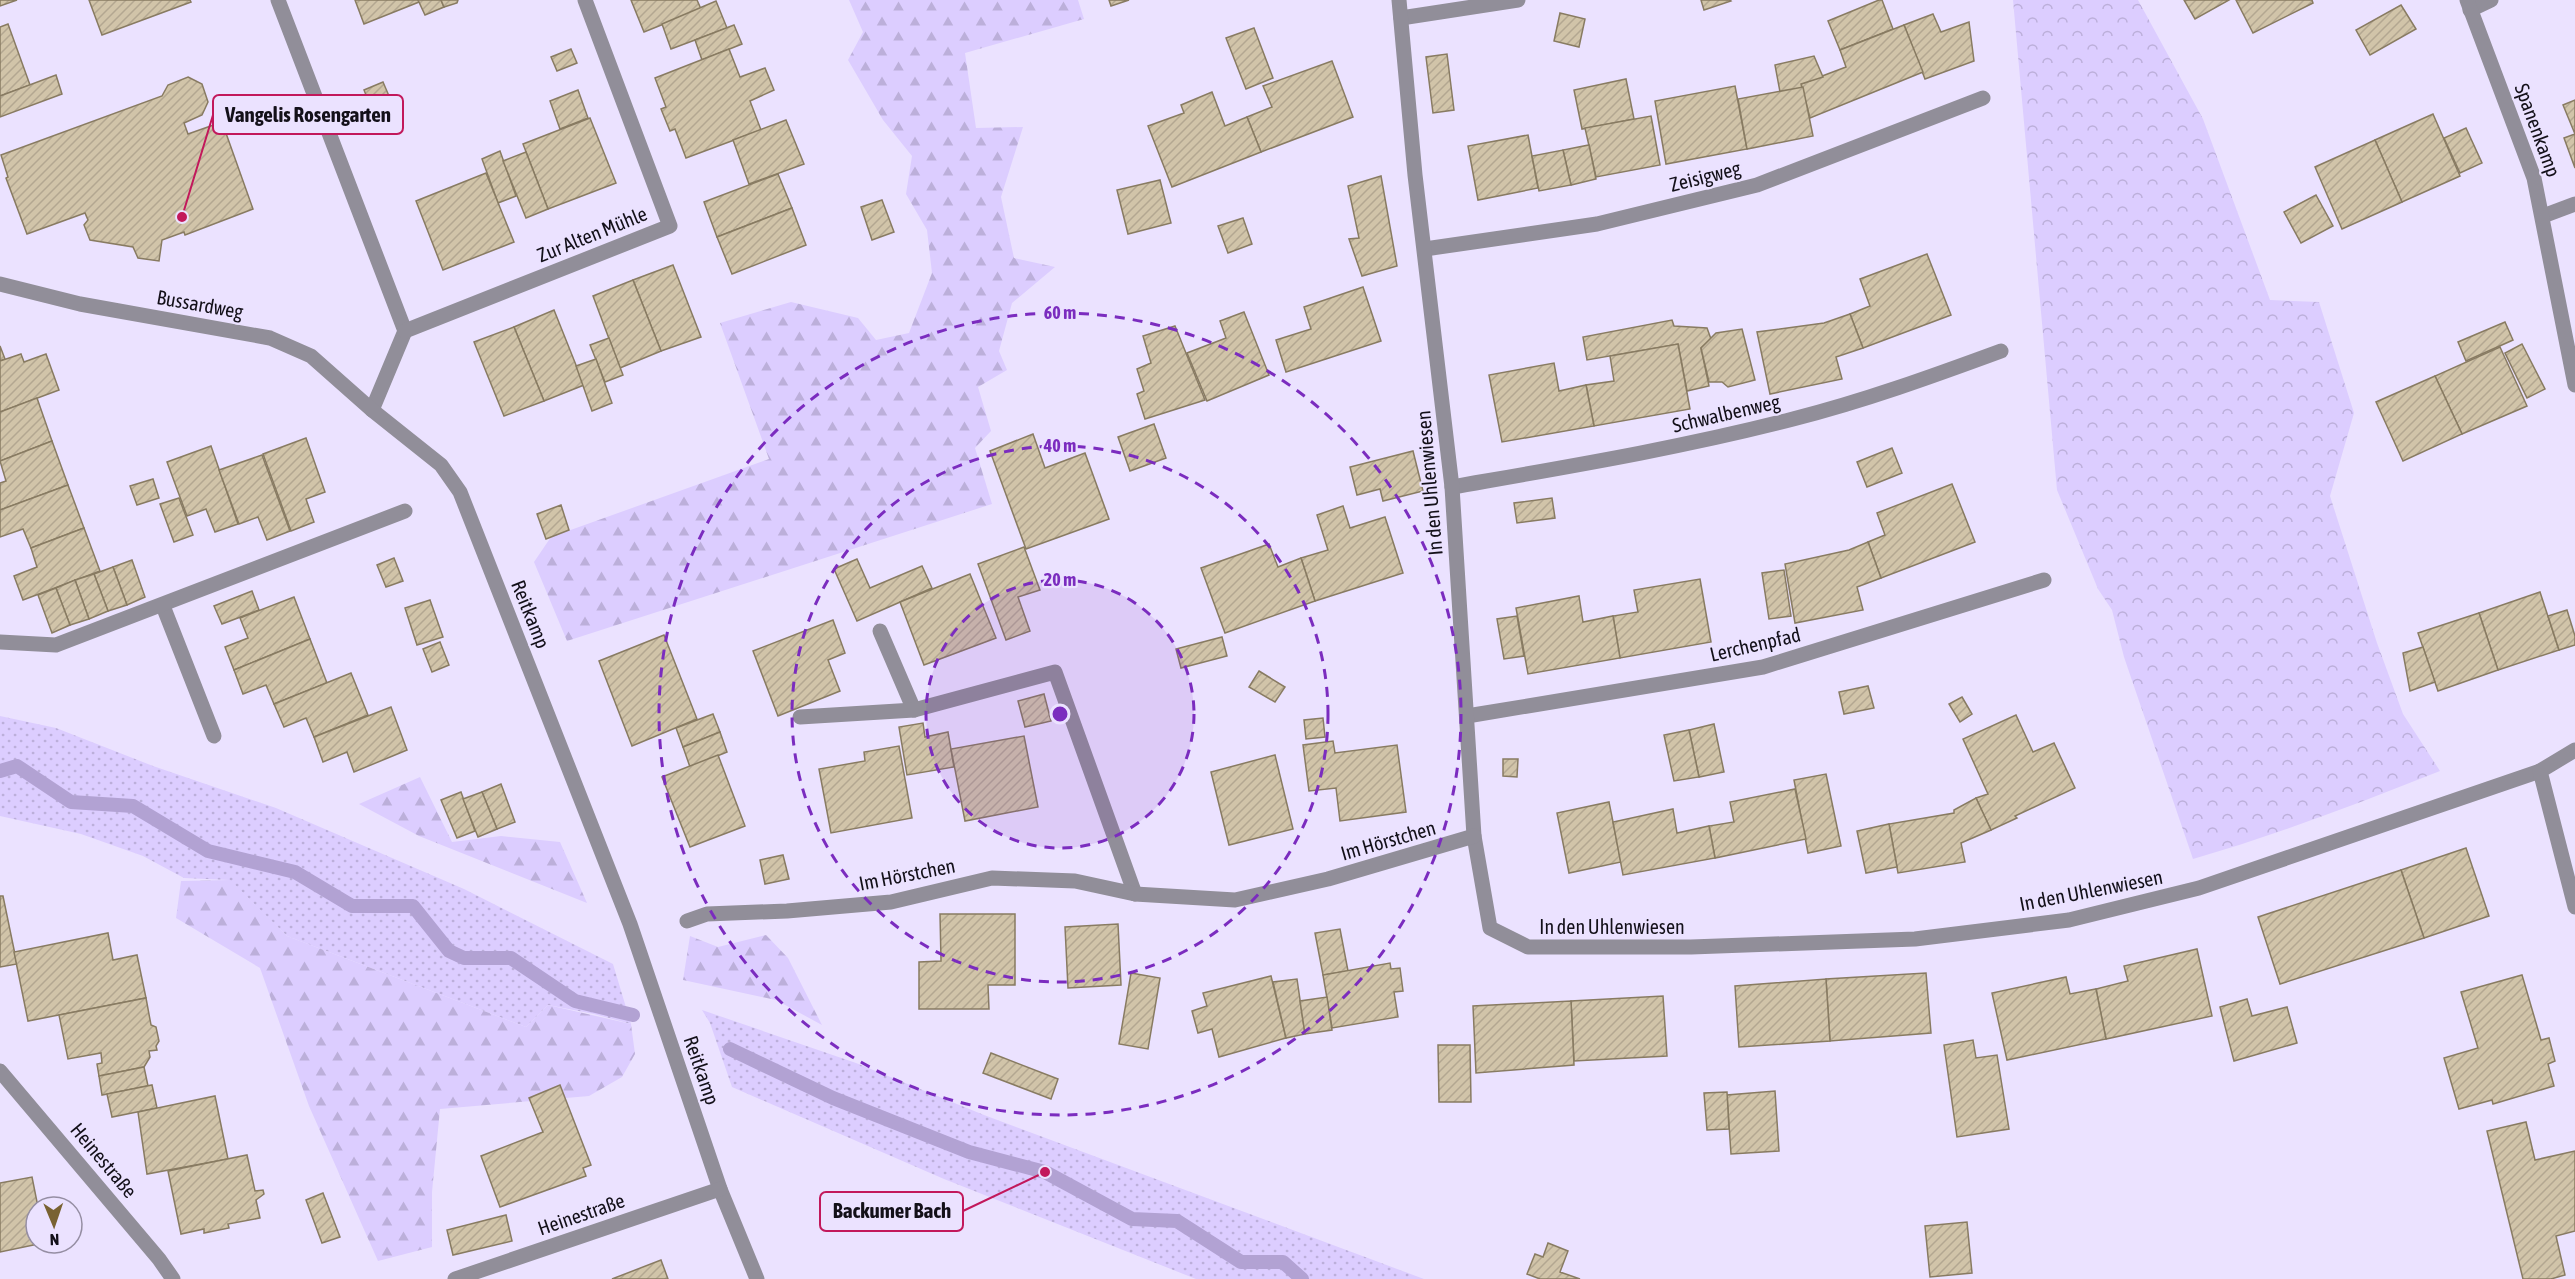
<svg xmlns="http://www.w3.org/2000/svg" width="2575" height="1279" viewBox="0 0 2575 1279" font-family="'Asap Condensed',sans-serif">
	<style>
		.grass { fill: url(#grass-dots) }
		.forest { fill: url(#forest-firs) }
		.park { fill: url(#park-crowns) }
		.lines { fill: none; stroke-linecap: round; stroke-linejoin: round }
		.stream { stroke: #b2a2d3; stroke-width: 14 }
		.building { fill: url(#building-hatch); stroke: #887b62; stroke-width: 1.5 }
		.lane { stroke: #918e99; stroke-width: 15 }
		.street { stroke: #918e99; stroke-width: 15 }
		.ring { fill: none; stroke: #7b2cbf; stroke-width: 3; stroke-dasharray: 10 8 }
		.labels { text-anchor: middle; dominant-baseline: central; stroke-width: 4.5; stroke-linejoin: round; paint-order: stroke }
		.street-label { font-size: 20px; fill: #131019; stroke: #ebe2ff }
		.centre { fill: #7b2cbf; stroke: #ebe2ff; stroke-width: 3 }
		.ring-label { font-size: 18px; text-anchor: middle; font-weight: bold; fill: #7b2cbf; stroke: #ebe2ff; stroke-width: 4.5; stroke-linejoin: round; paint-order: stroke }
		.leader { fill: none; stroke: #c2185b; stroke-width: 2 }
		.callout-dot { fill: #c2185b; stroke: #ebe2ff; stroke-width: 2 }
		.callout { fill: #ebe2ff; stroke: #c2185b; stroke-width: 2 }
		.callout-label { font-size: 21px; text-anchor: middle; font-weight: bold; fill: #131019 }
	</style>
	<defs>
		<pattern id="grass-dots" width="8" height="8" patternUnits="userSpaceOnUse" patternTransform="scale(1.5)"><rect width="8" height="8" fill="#dccdff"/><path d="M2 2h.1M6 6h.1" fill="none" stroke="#bcafda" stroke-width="1.8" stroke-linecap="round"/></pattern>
		<pattern id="forest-firs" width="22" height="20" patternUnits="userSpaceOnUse" patternTransform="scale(1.5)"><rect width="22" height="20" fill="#dccdff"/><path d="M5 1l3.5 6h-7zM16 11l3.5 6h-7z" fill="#bcafda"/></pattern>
		<pattern id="park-crowns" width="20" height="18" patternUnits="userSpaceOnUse" patternTransform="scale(1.5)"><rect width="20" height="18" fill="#dccdff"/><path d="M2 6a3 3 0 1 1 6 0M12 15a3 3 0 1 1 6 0" fill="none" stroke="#bcafda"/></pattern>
		<pattern id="building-hatch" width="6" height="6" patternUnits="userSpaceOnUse" patternTransform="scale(1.5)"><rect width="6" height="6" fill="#d1c4a9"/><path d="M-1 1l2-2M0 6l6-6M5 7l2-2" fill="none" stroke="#b3a791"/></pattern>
	</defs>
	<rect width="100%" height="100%" fill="#ebe2ff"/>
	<g class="grass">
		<polygon points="0,716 56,728 153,766 276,808 464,889 613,964 631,1024 594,1014 548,1005 526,1027 287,936 229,880 184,878 143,856 81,834 0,816"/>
		<polygon points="702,1010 856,1063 984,1115 1424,1279 1196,1279 944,1179 732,1087 710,1023"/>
	</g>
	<g class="forest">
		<polygon points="849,0 1078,0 1084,19 965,53 976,128 1023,127 1001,197 1014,258 1055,267 1012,303 999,351 1007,370 978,387 991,431 975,448 992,504 567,641 534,562 551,537 769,459 720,323 791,302 858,318 876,340 909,333 932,273 927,230 906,194 912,156 883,120 848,60 863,32"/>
		<polygon points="420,777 452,842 501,836 560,842 587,903 419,836 359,804"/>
		<polygon points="230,880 287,936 526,1027 548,1005 631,1024 635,1054 622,1077 589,1096 440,1109 432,1192 432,1247 378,1261 309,1106 260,968 176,918 181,881"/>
		<polygon points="766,935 788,958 822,1025 776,1000 683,980 690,936 718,947"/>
	</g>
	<path class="park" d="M2013 0H2138L2203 119 2270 300 2319 302 2354 413 2330 496 2377 643 2403 714 2440 771C2359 803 2277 835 2193 859L2124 657 2112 610 2098 589 2057 490Z"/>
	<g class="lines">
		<g class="stream">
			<polyline points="0,771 17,766 71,802 133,806 208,851 295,872 352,906 413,906 449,951 464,958 511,958 575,1001 633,1015"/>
			<polyline points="730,1049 833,1098 969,1152 1045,1172 1132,1219 1177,1221 1241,1262 1283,1262 1302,1279"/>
		</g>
	</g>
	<g class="building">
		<polygon points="0,0 17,0 0,6"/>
		<polygon points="89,0 190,0 191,2 102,35"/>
		<polygon points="355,0 418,0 419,2 364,24"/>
		<polygon points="418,0 441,0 444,7 425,15"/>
		<polygon points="441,0 458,0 457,3 444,7"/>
		<polygon points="631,0 697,0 701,9 644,32"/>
		<polygon points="1109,0 1129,0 1111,6"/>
		<polygon points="1701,0 1730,0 1731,1 1704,10"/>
		<polygon points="1879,0 1882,0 1893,29 1840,50 1828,21"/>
		<polygon points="2184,0 2229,0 2195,19"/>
		<polygon points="2236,0 2312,0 2313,3 2253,33"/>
		<polygon points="716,1 727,28 671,49 662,24"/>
		<polygon points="2401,5 2416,29 2370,55 2356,30"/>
		<polygon points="1560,13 1585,19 1579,47 1554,41"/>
		<polygon points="1933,14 1941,32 1969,22 1974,61 1925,79 1904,25"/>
		<polygon points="8,24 30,85 0,96 0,27"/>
		<polygon points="734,25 742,44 702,60 695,40"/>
		<polygon points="1904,25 1923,72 1810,118 1801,84 1846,67 1840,50"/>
		<polygon points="1254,28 1273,78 1246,89 1226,38"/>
		<polygon points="571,49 577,63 557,71 551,57"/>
		<polygon points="729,49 740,77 765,68 774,90 750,101 761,130 686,158 675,129 670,131 661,109 666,107 655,78"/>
		<polygon points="1447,54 1454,110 1433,113 1426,57"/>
		<polygon points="1814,56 1823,77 1801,84 1802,88 1780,92 1775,65"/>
		<polygon points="1332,61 1353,117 1261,152 1247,117 1272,107 1263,86"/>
		<polygon points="56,75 62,94 0,117 0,96"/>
		<polygon points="188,77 202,84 208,102 202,115 184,123 188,134 222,122 253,209 185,235 184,232 162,240 159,261 138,258 133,247 90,240 84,225 88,220 85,213 27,234 6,178 8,177 1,155 162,96 168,85"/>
		<polygon points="1626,79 1634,119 1582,129 1574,90"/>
		<polygon points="383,82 392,103 372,110 364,90"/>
		<polygon points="1735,86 1747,149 1666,164 1655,101"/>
		<polygon points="1803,87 1813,136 1747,149 1738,99"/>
		<polygon points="578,90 588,118 560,129 550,101"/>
		<polygon points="1212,92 1225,126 1247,117 1261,152 1172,187 1148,126 1184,113 1181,105"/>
		<polygon points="2575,100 2575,168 2564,138 2575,134 2563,105"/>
		<polygon points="2433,114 2460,176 2402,202 2375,140"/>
		<polygon points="1651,116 1660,165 1596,177 1585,128"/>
		<polygon points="590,118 616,183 548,209 523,144"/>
		<polygon points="786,120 804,164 749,184 733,140"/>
		<polygon points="2466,128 2482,163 2460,173 2444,138"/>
		<polygon points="1528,135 1538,188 1478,200 1468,146"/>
		<polygon points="2375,140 2402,202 2342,229 2315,167"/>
		<polygon points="1589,145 1596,179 1571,185 1563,150"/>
		<polygon points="1563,150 1571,185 1539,191 1532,156"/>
		<polygon points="500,151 516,196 498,203 482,159"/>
		<polygon points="526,152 548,209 526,218 503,161"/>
		<polygon points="486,173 514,242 443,270 416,201"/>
		<polygon points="778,174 792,208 717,237 704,202"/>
		<polygon points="1381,176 1397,266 1362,276 1349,239 1359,238 1348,186"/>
		<polygon points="1160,180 1171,223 1128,234 1117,190"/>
		<polygon points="2316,195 2333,226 2301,243 2284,212"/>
		<polygon points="882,200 894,232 872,240 861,207"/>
		<polygon points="792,208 806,245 732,274 717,237"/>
		<polygon points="1243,218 1252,244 1228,253 1218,226"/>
		<polygon points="1927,254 1951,315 1863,348 1850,314 1870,306 1860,279"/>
		<polygon points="673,265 701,337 661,351 633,280"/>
		<polygon points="633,280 661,351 620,368 593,296"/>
		<polygon points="1363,287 1381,341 1286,372 1276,340 1311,329 1304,307"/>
		<polygon points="554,310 584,385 544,401 514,327"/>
		<polygon points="1244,312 1269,375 1207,401 1187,353 1226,338 1220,321"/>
		<polygon points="1850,314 1863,348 1836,357 1842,379 1770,394 1757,332 1824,323"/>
		<polygon points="1672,320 1674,326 1707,328 1711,339 1701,348 1709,386 1687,391 1678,344 1587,360 1583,337"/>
		<polygon points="2505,322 2513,340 2466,361 2458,342"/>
		<polygon points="1175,326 1205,400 1145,419 1137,394 1144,391 1137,369 1151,363 1143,336"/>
		<polygon points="514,327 544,401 504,416 474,342"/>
		<polygon points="1742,329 1755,380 1728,387 1722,382 1709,382 1701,348 1716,333"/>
		<polygon points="609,338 623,375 605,382 590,345"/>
		<polygon points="1678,344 1690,409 1594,426 1586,385 1614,381 1610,356"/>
		<polygon points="2522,344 2545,389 2527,398 2505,353"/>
		<polygon points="0,346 5,359 0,361"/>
		<polygon points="2500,347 2527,406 2462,434 2435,376"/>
		<polygon points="21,354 24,362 46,354 59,390 0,412 0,361"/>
		<polygon points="596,359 612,403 592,411 576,366"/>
		<polygon points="1554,363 1559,391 1586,385 1594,426 1502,442 1489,375"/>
		<polygon points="2435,376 2462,434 2403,461 2376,402"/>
		<polygon points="37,398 52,441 0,461 0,412"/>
		<polygon points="1154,424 1166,458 1130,471 1118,437"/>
		<polygon points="1033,434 1045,468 1085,453 1109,519 1026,549 990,451"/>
		<polygon points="306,438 325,492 306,499 314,522 291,531 263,454"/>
		<polygon points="52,441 68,485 0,510 0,483 6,481 0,461"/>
		<polygon points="211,446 238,524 215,532 206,509 187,516 167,462"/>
		<polygon points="1892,448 1902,473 1867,487 1857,462"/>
		<polygon points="1413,451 1423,491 1383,501 1380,489 1357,495 1350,467"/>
		<polygon points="262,455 290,531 267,540 258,517 239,524 219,470"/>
		<polygon points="153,479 159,498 137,505 130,486"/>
		<polygon points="1952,484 1975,542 1881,578 1868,542 1885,535 1877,513"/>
		<polygon points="68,485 84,528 31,548 23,529 0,537 0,510"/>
		<polygon points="179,498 193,535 174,542 160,504"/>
		<polygon points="1552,498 1555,518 1517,523 1514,503"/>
		<polygon points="561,505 569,530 546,539 537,514"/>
		<polygon points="1343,506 1350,528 1385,517 1403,573 1315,601 1301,558 1328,550 1317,515"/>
		<polygon points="84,528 100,571 23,600 14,576 37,567 31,548"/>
		<polygon points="1868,542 1881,578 1857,587 1863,610 1795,623 1785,564 1849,550"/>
		<polygon points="1269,544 1278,567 1301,558 1315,601 1225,633 1201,568"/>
		<polygon points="1024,547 1040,590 1018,597 1030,631 1006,640 978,564"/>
		<polygon points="394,558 403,581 386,587 377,565"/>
		<polygon points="857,559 870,588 922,566 932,588 857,621 834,569"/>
		<polygon points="132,560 145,597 127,605 113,567"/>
		<polygon points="113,567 127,605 108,611 94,574"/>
		<polygon points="1784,570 1791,616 1769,619 1762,573"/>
		<polygon points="94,574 108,611 89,619 75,580"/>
		<polygon points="970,574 996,638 924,665 900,602"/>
		<polygon points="1700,579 1711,642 1620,658 1613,616 1638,612 1634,590"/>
		<polygon points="75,580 89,619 70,625 56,588"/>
		<polygon points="56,588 70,625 52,633 38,595"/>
		<polygon points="252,591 259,610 222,624 214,606"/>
		<polygon points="2540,592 2559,650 2498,670 2479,613"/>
		<polygon points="1579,596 1583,622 1613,616 1620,658 1528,674 1516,608"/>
		<polygon points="294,597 310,639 234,670 225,647 248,638 240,618"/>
		<polygon points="430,600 443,637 417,645 405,608"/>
		<polygon points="2567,610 2575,636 2575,645 2559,650 2548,616"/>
		<polygon points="2479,613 2498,670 2438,691 2418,633"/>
		<polygon points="1517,616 1524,656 1504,659 1497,619"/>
		<polygon points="833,620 845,653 828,660 840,691 778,716 753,651"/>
		<polygon points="664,635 697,719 632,746 599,661"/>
		<polygon points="1222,637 1227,656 1181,668 1176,649"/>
		<polygon points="310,639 327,683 274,704 266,685 243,694 234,670"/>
		<polygon points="440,642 449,665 432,672 423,649"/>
		<polygon points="2423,647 2435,682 2410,691 2403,653"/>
		<polygon points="1259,671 1285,687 1275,702 1249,687"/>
		<polygon points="351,673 368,715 314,737 306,718 284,727 274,704"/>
		<polygon points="1868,686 1874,708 1844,714 1839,692"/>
		<polygon points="1044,694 1051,721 1025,727 1018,701"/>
		<polygon points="1962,697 1972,714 1960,722 1949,704"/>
		<polygon points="391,707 407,750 354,772 347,752 323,762 314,737"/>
		<polygon points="713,714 720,732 683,747 676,728"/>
		<polygon points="2016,715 2033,752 2054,743 2075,788 2015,816 2017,818 1991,830 1976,798 1988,794 1963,739"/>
		<polygon points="1323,718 1325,737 1306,739 1304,720"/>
		<polygon points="923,723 925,737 948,732 954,767 907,775 899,727"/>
		<polygon points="1714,724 1724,772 1699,777 1689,730"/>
		<polygon points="1689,730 1699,777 1674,781 1664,735"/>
		<polygon points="720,732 727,752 690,767 683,747"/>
		<polygon points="1024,736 1038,807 965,821 951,749"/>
		<polygon points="1333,741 1335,753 1397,745 1406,812 1340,821 1336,788 1309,791 1303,745"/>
		<polygon points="899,746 912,818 831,833 819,769 865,761 864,752"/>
		<polygon points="718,755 745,826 690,847 662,777"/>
		<polygon points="1275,755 1293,829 1229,845 1211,772"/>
		<polygon points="1503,759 1518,759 1517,777 1503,776"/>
		<polygon points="1826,774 1841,846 1808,853 1794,780"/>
		<polygon points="501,784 515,822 497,829 482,792"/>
		<polygon points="1795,789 1806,839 1715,858 1709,826 1734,822 1730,802"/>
		<polygon points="461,792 475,831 457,838 441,800"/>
		<polygon points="482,792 497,829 478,837 463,799"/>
		<polygon points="1976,798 1991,830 1961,843 1965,862 1898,873 1889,824 1954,813 1954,810"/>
		<polygon points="1609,802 1621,862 1569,873 1557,813"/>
		<polygon points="1673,809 1677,833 1709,826 1715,858 1623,875 1613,822"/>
		<polygon points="1889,824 1897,867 1866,873 1857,831"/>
		<polygon points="2466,848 2489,916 2424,938 2401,870"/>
		<polygon points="783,855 789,879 765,884 760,860"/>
		<polygon points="2401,870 2424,938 2280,984 2258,917"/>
		<polygon points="0,896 3,896 17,964 0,967"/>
		<polygon points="940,914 1015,914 1015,985 988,985 989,1009 919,1009 919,962 941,961"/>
		<polygon points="1118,924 1121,985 1068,988 1065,927"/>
		<polygon points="1340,929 1348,971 1323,975 1315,933"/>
		<polygon points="108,933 113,960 137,955 146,998 28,1021 14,952"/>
		<polygon points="2197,949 2212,1016 2106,1039 2096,989 2128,981 2124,966"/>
		<polygon points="1390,963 1391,969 1400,968 1403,991 1394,992 1398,1017 1332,1028 1323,975"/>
		<polygon points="1131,973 1160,978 1148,1049 1119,1044"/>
		<polygon points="1926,973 1931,1033 1830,1041 1826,979"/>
		<polygon points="2522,975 2541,1040 2549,1038 2555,1061 2548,1064 2554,1086 2493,1104 2492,1100 2459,1109 2444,1058 2478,1048 2461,992"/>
		<polygon points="1271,976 1286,1038 1219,1057 1212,1029 1198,1033 1192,1011 1207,1006 1203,993"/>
		<polygon points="2066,977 2070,994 2096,989 2106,1039 2007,1060 1992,993"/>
		<polygon points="1297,979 1305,1034 1286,1038 1273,982"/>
		<polygon points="1826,979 1830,1041 1739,1047 1735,986"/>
		<polygon points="1663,996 1667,1056 1574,1061 1571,1001"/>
		<polygon points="1327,997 1332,1030 1305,1034 1300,1001"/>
		<polygon points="146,998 151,1025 156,1027 159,1041 156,1046 157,1050 149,1051 150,1057 144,1067 99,1076 97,1064 102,1063 101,1053 68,1059 59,1015"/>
		<polygon points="2247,999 2252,1016 2287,1007 2297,1043 2234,1061 2220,1007"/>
		<polygon points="1571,1001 1574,1065 1476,1073 1473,1006"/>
		<polygon points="1973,1040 1976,1058 1997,1055 2009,1129 1957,1137 1944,1045"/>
		<polygon points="1438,1045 1470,1045 1471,1102 1439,1102"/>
		<polygon points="991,1053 1058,1079 1051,1099 983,1073"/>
		<polygon points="144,1067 148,1086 102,1095 99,1076"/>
		<polygon points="152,1085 157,1108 112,1117 107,1094"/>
		<polygon points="560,1085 591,1165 583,1168 586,1176 500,1207 481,1156 543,1132 529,1098"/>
		<polygon points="1775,1091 1779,1151 1731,1154 1727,1095"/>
		<polygon points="1727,1092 1729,1129 1707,1130 1704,1093"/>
		<polygon points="215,1096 228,1159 147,1174 138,1112"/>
		<polygon points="2526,1122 2535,1160 2575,1151 2575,1231 2556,1236 2565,1275 2551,1279 2523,1279 2487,1131"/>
		<polygon points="247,1155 255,1191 263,1190 264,1194 256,1200 260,1218 228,1224 229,1228 204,1233 204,1229 181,1234 168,1171"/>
		<polygon points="32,1177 38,1207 36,1243 43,1243 0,1252 0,1183"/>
		<polygon points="323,1193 340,1237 322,1243 306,1200"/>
		<polygon points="506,1215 512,1241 453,1255 447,1230"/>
		<polygon points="1967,1222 1972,1273 1930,1277 1925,1226"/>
		<polygon points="1548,1243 1568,1251 1560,1272 1580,1279 1540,1279 1527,1274 1535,1254 1543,1257"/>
		<polygon points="661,1260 668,1279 612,1279"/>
	</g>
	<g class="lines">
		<g class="lane">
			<polyline points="2470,10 2491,0"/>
			<polyline points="1401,18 1518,0"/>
			<polyline points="2543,216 2575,204"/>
			<polyline points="1425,249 1597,224 1757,185 1983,98"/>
			<path d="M1452 487C1566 467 1681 448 1793 419 1864 401 1933 376 2001 351"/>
			<polyline points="1467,716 1763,667 2044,580"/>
		</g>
		<g class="street">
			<polyline points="278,0 405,331 372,410"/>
			<polyline points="1399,0 1415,175 1452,487 1474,836 1490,928 1528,947 1691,947 1915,939 2069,920 2199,888 2540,771"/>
			<polyline points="2467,0 2534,178 2575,385"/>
			<polyline points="0,284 80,304 270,338 311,356 372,410 441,465 460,492 630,924 720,1189 757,1279"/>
			<polyline points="405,331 670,226 585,0"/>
			<polyline points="163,606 214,736"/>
			<polyline points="880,631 914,710"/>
			<polyline points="0,642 56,645 405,511"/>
			<polyline points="800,717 914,710 1055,672 1135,894"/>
			<polyline points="2575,750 2540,771 2575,907"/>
			<polyline points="687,921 707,914 787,911 891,902 992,878 1075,881 1135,894 1235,900 1328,879 1474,836"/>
			<polyline points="0,1071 159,1259 173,1279"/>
			<polyline points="455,1279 720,1189"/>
		</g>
	</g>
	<circle cx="1060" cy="714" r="134" fill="#7b2cbf" fill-opacity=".12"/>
	<g class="ring">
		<circle cx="1060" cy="714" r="134"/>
		<circle cx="1060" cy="714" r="268"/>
		<circle cx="1060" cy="714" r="401"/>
	</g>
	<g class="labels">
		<g class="street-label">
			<text transform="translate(2538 130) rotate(70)">Spanenkamp</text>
			<text transform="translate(1705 176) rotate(-14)">Zeisigweg</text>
			<text transform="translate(592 234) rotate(-22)">Zur Alten Mühle</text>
			<text transform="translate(200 304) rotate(10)">Bussardweg</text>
			<text transform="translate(1726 413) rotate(-13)">Schwalbenweg</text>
			<text transform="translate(1429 483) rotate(-95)">In den Uhlenwiesen</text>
			<text transform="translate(531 614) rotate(68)">Reitkamp</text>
			<text transform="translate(1755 644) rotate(-13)">Lerchenpfad</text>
			<text transform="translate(1388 840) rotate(-16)">Im Hörstchen</text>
			<text transform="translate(907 874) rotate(-11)">Im Hörstchen</text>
			<text transform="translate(2091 890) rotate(-11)">In den Uhlenwiesen</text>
			<text x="1612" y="926">In den Uhlenwiesen</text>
			<text transform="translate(702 1070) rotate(71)">Reitkamp</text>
			<text transform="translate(104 1160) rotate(50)">Heinestraße</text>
			<text transform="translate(581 1214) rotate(-19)">Heinestraße</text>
		</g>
	</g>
	<circle cx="1060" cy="714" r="9" class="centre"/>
	<g class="ring-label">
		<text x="1060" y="319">60 m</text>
		<text x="1060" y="452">40 m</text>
		<text x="1060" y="586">20 m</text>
	</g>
	<path class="leader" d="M182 217L213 115M1045 1172L963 1211"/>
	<g class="callout-dot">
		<circle cx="182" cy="217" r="6"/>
		<circle cx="1045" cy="1172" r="6"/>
	</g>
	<g class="callout">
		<rect x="213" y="95" width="190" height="39" rx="6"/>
		<rect x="820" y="1192" width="143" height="39" rx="6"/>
	</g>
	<g class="callout-label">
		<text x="308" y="122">Vangelis Rosengarten</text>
		<text x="892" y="1218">Backumer Bach</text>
	</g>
	<g transform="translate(54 1225) rotate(178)"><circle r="28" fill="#ebe2ff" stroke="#958ea3" stroke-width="1.5"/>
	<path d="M0-4.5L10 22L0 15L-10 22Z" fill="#796232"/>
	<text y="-9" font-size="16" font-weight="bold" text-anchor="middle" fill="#131019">N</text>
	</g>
</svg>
